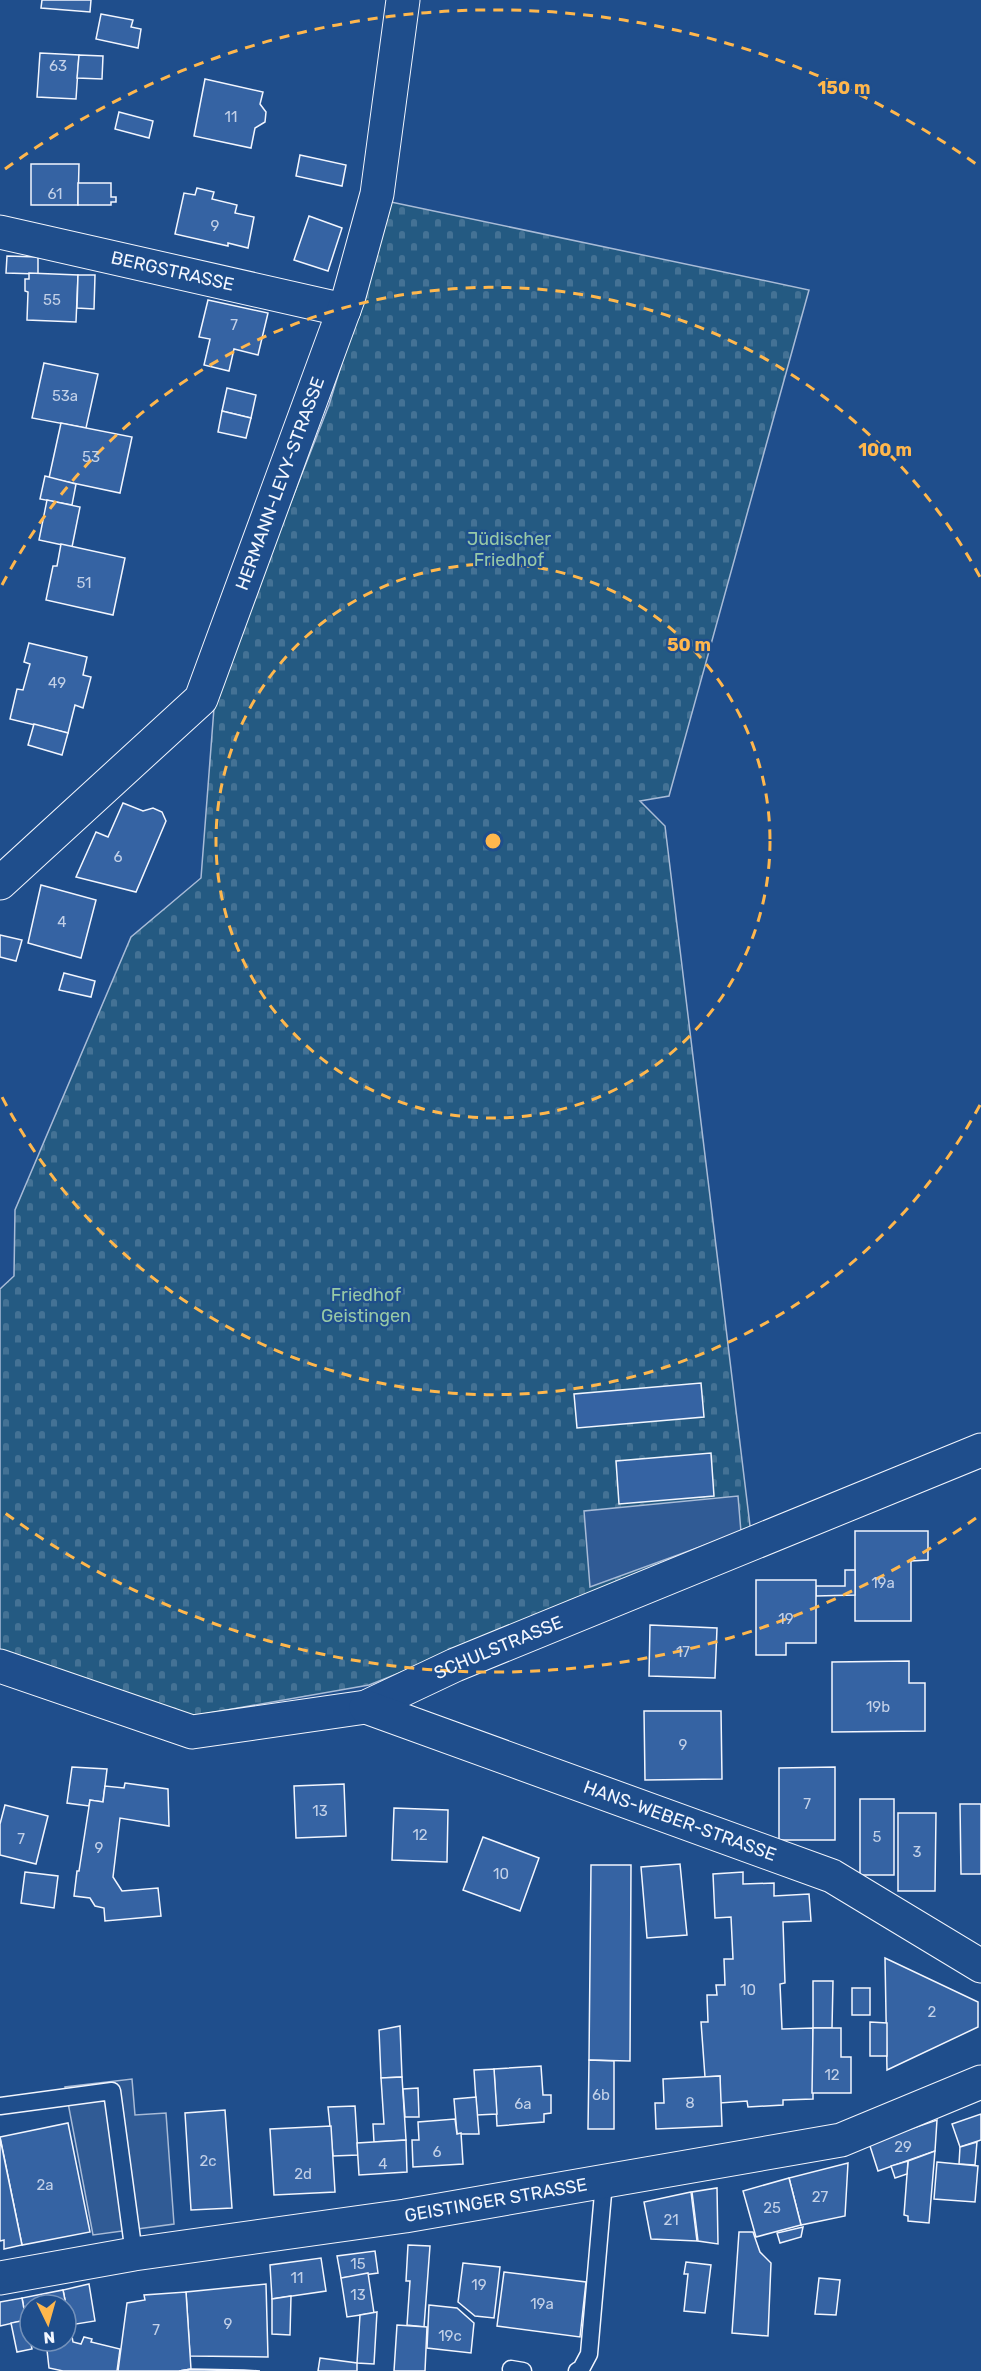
<svg xmlns="http://www.w3.org/2000/svg" width="981" height="2371" viewBox="0 0 981 2371" font-family="Rubik,sans-serif">
	<style>
		.cemetery { fill: url(#cemetery-stones); stroke: #a8bbd7; stroke-width: 1.5 }
		.parking { fill: #305b95; stroke: #a8bbd7; stroke-width: 1.5 }
		.building { fill: #3563a3; stroke: #f2f6ff; stroke-width: 1.5 }
		.lines { fill: none; stroke-linecap: round; stroke-linejoin: round }
		.lane-casing { stroke: #f2f6ff; stroke-width: 19 }
		.street-casing { stroke: #f2f6ff; stroke-width: 35 }
		.lane { stroke: #1f4e8c; stroke-width: 16 }
		.street { stroke: #1f4e8c; stroke-width: 33 }
		.ring { fill: none; stroke: #ffb74d; stroke-width: 3; stroke-dasharray: 10 8 }
		.labels { text-anchor: middle; dominant-baseline: central; stroke-width: 4.5; stroke-linejoin: round; paint-order: stroke }
		.number-label { font-size: 15px; fill: #c3d1e8 }
		.street-label { font-size: 18px; fill: #f2f6ff; stroke: #1f4e8c }
		.park-label { font-size: 18px; fill: #97c8a6; stroke: #1f4e8c }
		.centre { fill: #ffb74d; stroke: #1f4e8c; stroke-width: 3 }
		.ring-label { font-size: 18px; text-anchor: middle; font-weight: bold; fill: #ffb74d; stroke: #1f4e8c; stroke-width: 4.5; stroke-linejoin: round; paint-order: stroke }
	</style>
	<defs>
		<pattern id="cemetery-stones" width="16" height="16" patternUnits="userSpaceOnUse" patternTransform="scale(1.5)"><rect width="16" height="16" fill="#245a82"/><path d="M2 7V4a2 2 0 0 1 4 0v3zM10 15v-3a2 2 0 0 1 4 0v3z" fill="#447295"/></pattern>
	</defs>
	<rect width="100%" height="100%" fill="#1f4e8c"/>
	<polygon class="cemetery" points="391,202 809,290 669,796 640,801 665,826 751,1534 369,1685 187,1717 0,1652 0,1289 14,1276 15,1210 131,937 201,878 215,695 329,405"/>
	<g class="parking">
		<polygon points="738,1496 741,1532 590,1587 584,1511"/>
		<polygon points="132,2079 135,2115 166,2113 174,2224 93,2235 65,2087"/>
	</g>
	<g class="building">
		<polygon points="42,0 91,0 90,12 41,8"/>
		<polygon points="101,14 133,20 131,27 141,29 138,48 96,39"/>
		<polygon points="40,53 79,55 76,99 37,97"/>
		<polygon points="79,55 103,56 102,79 77,78"/>
		<polygon points="205,79 263,92 260,104 266,112 265,122 255,128 251,148 194,136"/>
		<polygon points="119,112 153,121 149,138 115,129"/>
		<polygon points="300,155 346,165 342,186 296,176"/>
		<polygon points="31,164 79,164 78,205 31,205"/>
		<polygon points="78,183 111,183 111,197 116,197 116,202 111,202 111,205 78,205"/>
		<polygon points="197,188 214,192 212,199 237,205 235,213 254,217 248,248 228,243 228,246 175,234 184,193 195,195"/>
		<polygon points="309,216 342,228 328,271 294,260"/>
		<polygon points="7,256 38,257 38,274 6,273"/>
		<polygon points="29,273 78,275 76,322 27,320 28,292 25,291 25,279 29,279"/>
		<polygon points="78,275 95,275 94,309 77,308"/>
		<polygon points="208,300 268,313 258,355 234,349 229,371 204,365 210,339 199,337"/>
		<polygon points="44,363 98,374 86,428 32,418"/>
		<polygon points="227,388 256,395 251,418 222,411"/>
		<polygon points="222,411 251,418 246,438 218,432"/>
		<polygon points="61,423 132,437 120,493 49,478"/>
		<polygon points="45,476 76,484 72,505 40,499"/>
		<polygon points="47,500 80,507 72,547 39,540"/>
		<polygon points="61,544 125,558 113,615 46,600 53,566 57,566"/>
		<polygon points="29,643 87,657 83,675 91,677 83,708 75,705 68,733 10,719 17,689 23,690 30,664 24,662"/>
		<polygon points="34,724 68,733 62,755 28,745"/>
		<polygon points="123,803 143,811 153,808 162,812 166,821 136,892 76,877 96,832 108,837"/>
		<polygon points="41,885 96,900 81,958 28,943"/>
		<polygon points="0,935 22,940 16,961 0,957"/>
		<polygon points="64,973 95,981 91,997 59,990"/>
		<polygon points="701,1383 704,1417 577,1428 574,1394"/>
		<polygon points="711,1453 714,1496 619,1504 616,1461"/>
		<polygon points="855,1531 928,1531 928,1560 911,1561 911,1621 855,1621"/>
		<polygon points="845,1570 855,1570 855,1595 816,1596 816,1586 845,1586"/>
		<polygon points="756,1580 816,1580 816,1643 786,1643 786,1655 756,1655"/>
		<polygon points="650,1625 717,1628 715,1678 649,1676"/>
		<polygon points="909,1661 909,1683 925,1683 925,1731 832,1732 832,1662"/>
		<polygon points="644,1711 721,1711 722,1779 645,1780"/>
		<polygon points="72,1767 107,1769 103,1802 90,1800 89,1806 67,1803"/>
		<polygon points="835,1767 835,1840 779,1840 779,1768"/>
		<polygon points="125,1783 168,1789 169,1826 120,1818 113,1877 122,1891 158,1888 161,1916 105,1921 104,1908 95,1906 90,1898 74,1896 77,1871 79,1871 90,1800 103,1802 105,1786 124,1788"/>
		<polygon points="344,1784 346,1836 296,1838 294,1786"/>
		<rect x="860" y="1799" width="34" height="76"/>
		<polygon points="960,1804 981,1804 981,1874 961,1874"/>
		<polygon points="5,1805 48,1816 36,1864 0,1855 0,1824"/>
		<polygon points="394,1808 448,1810 447,1862 392,1860"/>
		<polygon points="898,1813 936,1813 935,1891 898,1891"/>
		<polygon points="483,1837 539,1858 520,1911 463,1890"/>
		<polygon points="680,1864 687,1935 647,1938 641,1867"/>
		<polygon points="591,1865 631,1865 630,2061 589,2060"/>
		<polygon points="25,1872 58,1876 54,1908 21,1903"/>
		<polygon points="743,1872 743,1884 774,1883 774,1896 809,1894 811,1921 783,1922 785,1983 780,1984 782,2029 813,2028 813,2099 783,2100 783,2105 748,2107 747,2101 720,2103 720,2076 705,2077 701,2022 708,2022 707,1995 717,1995 716,1985 725,1985 724,1959 733,1959 731,1917 715,1918 713,1874"/>
		<polygon points="885,1958 978,2002 978,2027 887,2070"/>
		<polygon points="813,1981 833,1981 832,2028 813,2028"/>
		<rect x="852" y="1988" width="18" height="27"/>
		<polygon points="870,2022 887,2023 887,2056 870,2056"/>
		<polygon points="400,2026 402,2077 381,2078 379,2030"/>
		<polygon points="813,2028 841,2028 841,2057 851,2057 851,2093 812,2093"/>
		<polygon points="589,2060 614,2061 614,2129 588,2129"/>
		<polygon points="541,2066 543,2095 551,2095 551,2113 544,2114 544,2122 497,2126 494,2069"/>
		<polygon points="494,2069 497,2114 477,2115 474,2070"/>
		<polygon points="720,2076 722,2126 656,2129 655,2103 664,2103 663,2079"/>
		<polygon points="402,2077 406,2140 374,2142 373,2124 384,2124 381,2078"/>
		<polygon points="418,2088 419,2117 405,2117 403,2089"/>
		<polygon points="476,2097 479,2134 457,2134 454,2099"/>
		<polygon points="355,2106 358,2155 333,2156 328,2107"/>
		<polygon points="225,2110 232,2208 191,2210 185,2113"/>
		<polygon points="981,2114 981,2140 960,2147 952,2124"/>
		<polygon points="455,2119 457,2134 461,2133 463,2164 413,2167 412,2140 419,2140 418,2122"/>
		<polygon points="937,2120 935,2151 878,2171 869,2143"/>
		<polygon points="68,2123 90,2232 22,2245 0,2137"/>
		<polygon points="331,2126 335,2192 274,2195 270,2129"/>
		<polygon points="0,2138 22,2245 4,2249 4,2240 0,2241"/>
		<polygon points="406,2140 407,2172 359,2175 357,2143"/>
		<polygon points="977,2142 975,2165 959,2164 960,2147"/>
		<polygon points="935,2151 929,2223 908,2221 908,2216 904,2215 908,2161"/>
		<polygon points="908,2161 907,2174 895,2178 891,2166"/>
		<polygon points="937,2162 978,2166 975,2202 934,2199"/>
		<polygon points="848,2163 845,2216 801,2225 789,2178"/>
		<polygon points="789,2178 801,2225 756,2237 743,2191"/>
		<polygon points="717,2188 718,2244 698,2241 692,2192"/>
		<polygon points="691,2192 697,2241 651,2239 644,2202"/>
		<polygon points="803,2227 801,2237 780,2243 777,2233"/>
		<polygon points="739,2232 753,2232 760,2252 771,2263 768,2336 732,2333"/>
		<polygon points="408,2245 430,2246 424,2327 407,2325 410,2281 406,2281"/>
		<polygon points="375,2251 378,2273 341,2278 337,2256"/>
		<polygon points="321,2258 326,2291 272,2299 270,2265"/>
		<polygon points="686,2262 711,2265 705,2313 684,2311 688,2274 684,2274"/>
		<polygon points="463,2263 500,2267 494,2318 475,2316 458,2302"/>
		<polygon points="504,2272 586,2282 580,2337 497,2326"/>
		<polygon points="368,2273 374,2313 347,2317 341,2278"/>
		<polygon points="819,2278 840,2280 836,2315 815,2314"/>
		<polygon points="89,2284 95,2321 70,2325 63,2290"/>
		<polygon points="266,2284 268,2357 190,2356 186,2292"/>
		<polygon points="63,2290 66,2305 30,2305 30,2319 26,2320 22,2298"/>
		<polygon points="186,2292 191,2369 179,2371 118,2371 127,2303 145,2300 144,2295"/>
		<polygon points="291,2296 290,2335 272,2334 272,2299"/>
		<polygon points="22,2298 26,2320 0,2326 0,2302"/>
		<polygon points="66,2305 73,2342 81,2344 84,2337 92,2339 91,2342 120,2349 117,2371 63,2371 49,2368 46,2341 66,2341"/>
		<polygon points="429,2305 457,2308 474,2323 471,2353 427,2348"/>
		<polygon points="377,2312 374,2364 357,2363 360,2315"/>
		<polygon points="26,2320 32,2349 17,2352 11,2323"/>
		<polygon points="397,2325 427,2327 425,2371 394,2371"/>
		<polygon points="320,2358 357,2363 357,2371 318,2371"/>
		<polygon points="191,2369 244,2370 260,2371 179,2371"/>
	</g>
	<g class="lines">
		<g class="lane-casing">
			<g id="lane">
				<polyline points="0,2106 112,2091 134,2254"/>
				<polyline points="511,2369 523,2371"/>
				<polyline points="577,2371 581,2369 589,2354 604,2182"/>
			</g>
		</g>
		<g class="street-casing">
			<g id="street">
				<path id="s1" d="M0 232 344 310"/>
				<path id="s2" d="M0 883 201 699 349 296 377 194 403 0"/>
				<path id="s3" d="M0 1666 192 1732 366 1707 455 1665 981 1450"/>
				<path id="s4" d="M366 1707 832 1876 981 1966"/>
				<path id="s5" d="M0 2278 134 2254 405 2216 841 2140 981 2082"/>
			</g>
		</g>
		<use href="#lane" class="lane"/>
		<use href="#street" class="street"/>
	</g>
	<g class="ring">
		<circle cx="493" cy="841" r="277"/>
		<path d="M980 1105A554 554 0 0 1 2 1097M2 585A554 554 0 0 1 980 577"/>
		<path d="M976 1518A831 831 0 0 1 5 1513M5 169A831 831 0 0 1 976 164"/>
	</g>
	<g class="labels">
		<g class="number-label">
			<text x="58" y="66">63</text>
			<text x="231" y="117">11</text>
			<text x="55" y="194">61</text>
			<text x="215" y="226">9</text>
			<text x="52" y="300">55</text>
			<text x="234" y="325">7</text>
			<text x="65" y="396">53a</text>
			<text x="91" y="457">53</text>
			<text x="84" y="583">51</text>
			<text x="57" y="683">49</text>
			<text x="118" y="857">6</text>
			<text x="62" y="922">4</text>
			<text x="883" y="1583">19a</text>
			<text x="786" y="1619">19</text>
			<text x="683" y="1652">17</text>
			<text x="878" y="1707">19b</text>
			<text x="683" y="1745">9</text>
			<text x="807" y="1804">7</text>
			<text x="320" y="1811">13</text>
			<text x="420" y="1835">12</text>
			<text x="877" y="1837">5</text>
			<text x="21" y="1839">7</text>
			<text x="99" y="1848">9</text>
			<text x="917" y="1852">3</text>
			<text x="501" y="1874">10</text>
			<text x="748" y="1990">10</text>
			<text x="932" y="2012">2</text>
			<text x="832" y="2075">12</text>
			<text x="601" y="2095">6b</text>
			<text x="690" y="2103">8</text>
			<text x="523" y="2104">6a</text>
			<text x="903" y="2147">29</text>
			<text x="437" y="2152">6</text>
			<text x="208" y="2161">2c</text>
			<text x="383" y="2164">4</text>
			<text x="303" y="2174">2d</text>
			<text x="45" y="2185">2a</text>
			<text x="820" y="2197">27</text>
			<text x="772" y="2208">25</text>
			<text x="671" y="2220">21</text>
			<text x="358" y="2264">15</text>
			<text x="297" y="2278">11</text>
			<text x="479" y="2285">19</text>
			<text x="358" y="2295">13</text>
			<text x="542" y="2304">19a</text>
			<text x="228" y="2324">9</text>
			<text x="156" y="2330">7</text>
			<text x="450" y="2336">19c</text>
		</g>
		<g class="street-label">
			<text stroke="none"><textPath href="#s1" startOffset="177">BERGSTRASSE</textPath></text>
			<text stroke="none"><textPath href="#s2" startOffset="502">HERMANN-LEVY-STRASSE</textPath></text>
			<text stroke="none"><textPath href="#s3" startOffset="524">SCHULSTRASSE</textPath></text>
			<text stroke="none"><textPath href="#s4" startOffset="334">HANS-WEBER-STRASSE</textPath></text>
			<text stroke="none"><textPath href="#s5" startOffset="502">GEISTINGER STRASSE</textPath></text>
		</g>
		<g class="park-label">
			<text x="509" y="539">Jüdischer<tspan x="509" dy="21">Friedhof</tspan></text>
			<text x="366" y="1295">Friedhof<tspan x="366" dy="21">Geistingen</tspan></text>
		</g>
	</g>
	<circle cx="493" cy="841" r="9" class="centre"/>
	<g class="ring-label">
		<text x="844" y="94">150 m</text>
		<text x="885" y="456">100 m</text>
		<text x="689" y="651">50 m</text>
	</g>
	<g transform="translate(48 2323) rotate(175)"><circle r="28" fill="#1f4e8c" stroke="#7391ba" stroke-width="1.5"/>
	<path d="M0-4.5L10 22L0 15L-10 22Z" fill="#ffb74d"/>
	<text y="-9" font-size="16" font-weight="bold" text-anchor="middle" fill="#f2f6ff">N</text>
	</g>
</svg>
